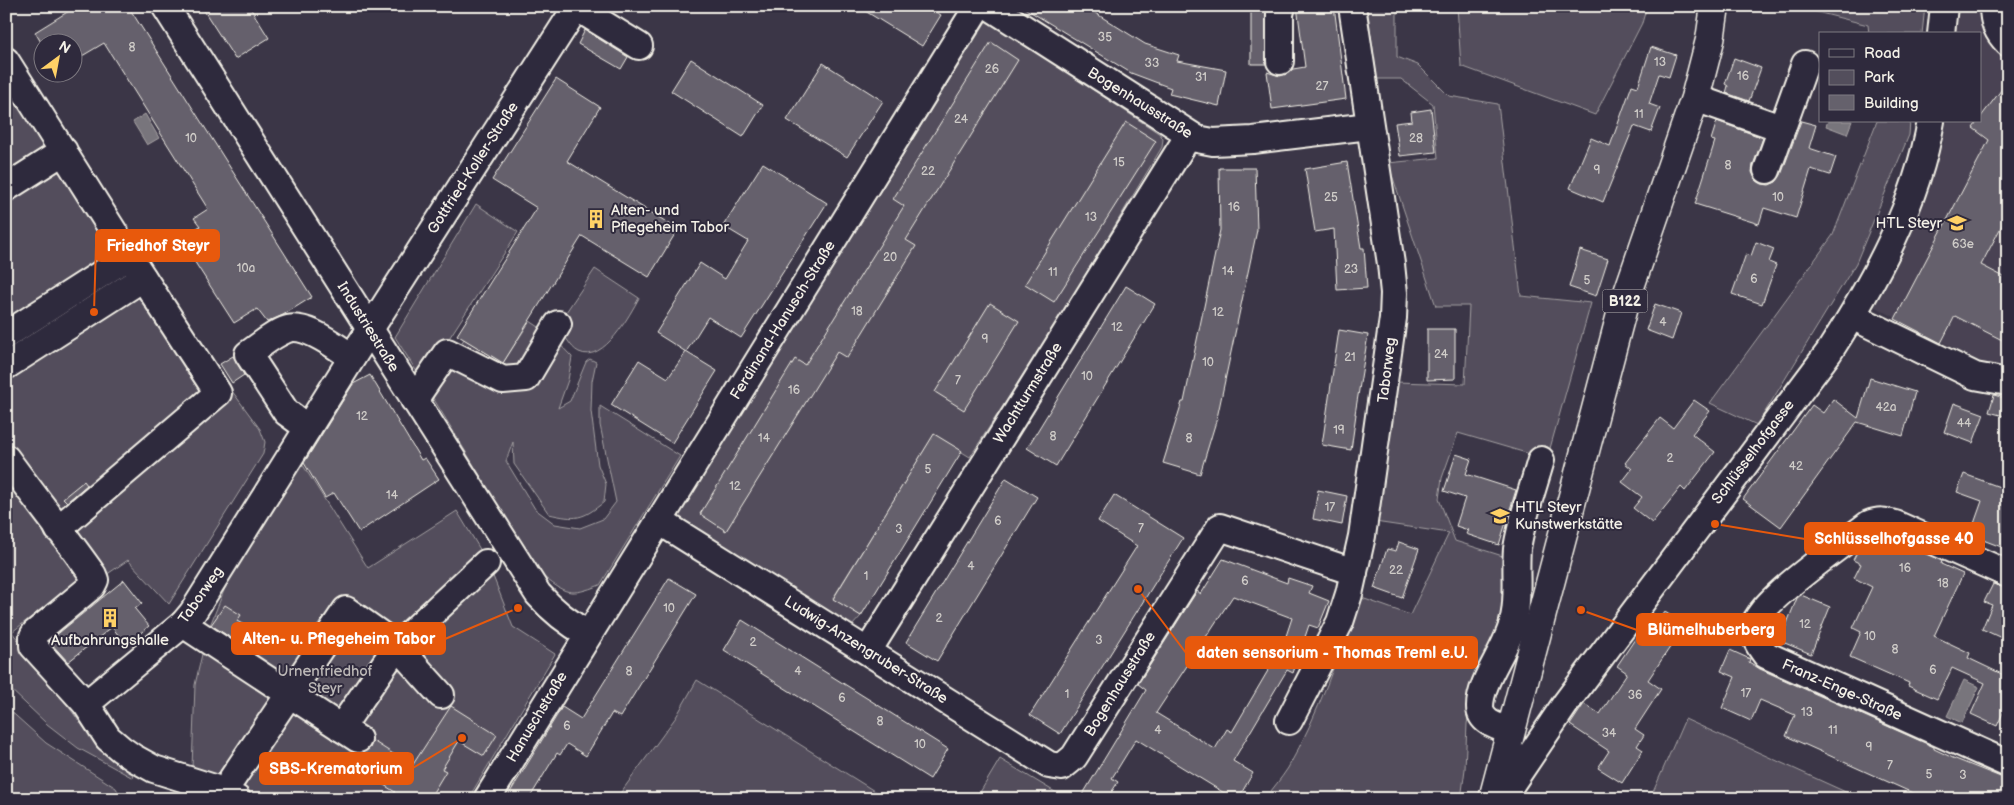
<svg xmlns="http://www.w3.org/2000/svg" width="2014" height="805" viewBox="0 0 2014 805" font-family="'Balsamiq Sans',sans-serif">
	<style>
		.built { fill: #484352 }
		.green { fill: #534e5c; stroke: #a4a0a2 }
		.water { fill: #78747b; stroke: #aaa6a7 }
		.building { fill: #65616c; stroke: #f4f1e8; fill-rule: evenodd }
		.lines { fill: none; stroke-linecap: round; stroke-linejoin: round }
		.minor-casing { stroke: #f4f1e8; stroke-width: 30 }
		.major-casing { stroke: #f4f1e8; stroke-width: 31 }
		.minor { stroke: #2f2a3d; stroke-width: 26 }
		.major { stroke: #2f2a3d; stroke-width: 28 }
		.labels { text-anchor: middle; dominant-baseline: central; stroke-width: 4; stroke-linejoin: round; paint-order: stroke }
		.number-label { font-size: 12px; fill: #d0cdc9 }
		.shield { fill: #2f2a3d; stroke: #b9b5b5; stroke-width: 1 }
		.shield-label { font-size: 14px; font-weight: bold; fill: #f4f1e8 }
		.street-label { font-size: 15px; fill: #f4f1e8; stroke: #2f2a3d }
		.poi-label { font-size: 15px; fill: #f4f1e8; stroke: #2f2a3d; text-anchor: start }
		.park-label { font-size: 15px; fill: #bcb8b7; stroke: #2f2a3d }
		.leader { fill: none; stroke: #e8590c; stroke-width: 2 }
		.callout-dot { fill: #e8590c; stroke: #2f2a3d; stroke-width: 2 }
		.callout { fill: #e8590c; stroke: #e8590c; stroke-width: 2 }
		.callout-label { font-size: 16px; text-anchor: middle; font-weight: bold; fill: #fff }
	</style>
	<rect width="100%" height="100%" fill="#3b3647"/>
	<filter id="ink" filterUnits="userSpaceOnUse"><feTurbulence type="fractalNoise" baseFrequency=".02" numOctaves="2"/><feDisplacementMap in="SourceGraphic" scale="10" xChannelSelector="R" yChannelSelector="G"/><feConvolveMatrix kernelMatrix="1 2 1 2 8 2 1 2 1" color-interpolation-filters="sRGB"/></filter>
	<g filter="url(#ink)">
		<polygon class="built" points="1958,6 2008,6 2008,377 1868,303 1943,143 1945,121 1980,121 1980,34 1955,34"/>
		<g class="green">
			<path d="M1367 6H1397V57L1418 65 1449 96 1498 104 1521 296 1591 303 1547 459 1458 433 1442 478 1439 499 1455 541 1509 558 1503 628 1470 707 1467 724 1465 769 1461 799H1438L1435 796 1433 799H1265C1272 789 1281 779 1288 768 1319 714 1338 655 1359 597L1410 615 1449 533 1375 522 1395 382 1465 384 1469 306H1436L1388 163 1438 158 1433 104 1401 79H1377Z"/>
			<polygon points="1457,6 1647,6 1642,23 1595,115 1461,66"/>
			<polygon points="1793,6 1925,6 1922,34 1869,34 1868,25"/>
			<polygon points="987,20 1160,134 1163,139 1162,147 1057,322 970,457 934,435 833,598 861,616 852,626 677,516"/>
			<polygon points="6,37 232,391 260,429 265,442 263,454 169,604 128,560 106,575 79,574 77,581 12,632 95,742 112,760 134,775 133,778 78,748 47,724 6,685"/>
			<polygon points="1877,121 1910,121 1909,135 1856,263 1757,425 1710,403 1833,235"/>
			<polygon points="476,204 518,232 422,380 395,337"/>
			<path d="M595 269 639 298C630 314 604 364 579 352 570 348 563 332 558 324Z"/>
			<path d="M530 321 551 335 572 357 568 380 558 408 570 401 586 362 590 359 596 362 592 381 591 411 598 465 606 484 604 502C582 520 576 520 549 514L514 464 513 442 506 461 535 509 555 524 580 528 603 519 616 502 600 425V406L680 456 600 585C569 597 566 594 540 574L430 393 464 339 503 363Z"/>
			<polygon points="299,459 368,568 457,511 487,561 513,627 555,654 468,799 260,799 245,789 192,768 195,685 202,654 215,633 209,628 229,578"/>
			<polygon points="697,680 887,799 616,799 676,717"/>
			<polygon points="6,707 46,743 116,788 121,797 124,799 6,799"/>
			<polygon points="1685,719 1861,799 1650,799"/>
			<polygon points="1000,759 1060,795 1057,799 976,799"/>
		</g>
		<g class="water">
			<polygon points="145,114 159,138 147,145 133,122"/>
			<polygon points="1828,121 1852,121 1847,134 1826,126"/>
			<polygon points="1964,680 1979,687 1962,723 1947,716"/>
		</g>
		<g class="building">
			<polygon points="77,6 128,6 312,297 283,315 267,322 257,309 234,323 180,239 200,226 194,218 208,209 104,43 72,62 72,42 42,42 42,44 35,32"/>
			<polygon points="201,6 249,6 269,38 235,59"/>
			<polygon points="857,6 926,6 941,15 922,46"/>
			<polygon points="1021,6 1084,6 1145,44 1179,55 1177,61 1226,70 1219,106 1169,94 1171,88 1131,73"/>
			<rect x="1251" y="6" width="15" height="58"/>
			<polygon points="1297,6 1334,6 1346,99 1272,109 1267,72 1280,76 1287,74 1293,69 1305,67"/>
			<polygon points="585,30 628,57 621,69 578,44"/>
			<polygon points="991,42 1018,60 906,240 916,246 847,358 837,352 726,531 700,514 795,359 805,365 904,206 893,199"/>
			<polygon points="1651,47 1676,55 1669,77 1659,74 1649,104 1660,108 1651,132 1634,126 1603,202 1570,188 1591,138 1610,146 1632,85 1638,87"/>
			<polygon points="1734,58 1761,68 1749,101 1726,93 1728,86 1725,84"/>
			<polygon points="691,59 763,105 743,137 671,91"/>
			<polygon points="823,63 883,101 847,157 787,120"/>
			<polygon points="556,79 600,107 567,161 678,229 649,277 582,236 503,363 457,335 537,208 492,180"/>
			<polygon points="2008,81 2008,214 1981,265 2008,279 2008,343 1955,316 1941,343 1895,319 1989,140 1973,128 1978,121 1980,121 1980,118"/>
			<polygon points="1431,109 1436,152 1400,156 1395,123 1412,121 1411,112"/>
			<polygon points="1717,121 1763,138 1753,165 1752,172 1756,180 1762,184 1769,185 1776,182 1781,175 1801,121 1816,125 1809,148 1836,157 1830,175 1811,169 1796,218 1764,208 1759,224 1695,204 1715,141 1711,140"/>
			<polygon points="1126,122 1156,141 1054,302 1025,284"/>
			<polygon points="1347,162 1361,248 1364,248 1367,288 1337,290 1334,229 1315,232 1305,169"/>
			<polygon points="763,163 827,203 741,338 708,317 686,352 656,333 700,263 725,279 748,241 723,226"/>
			<polygon points="1219,168 1255,168 1257,230 1217,418 1200,474 1163,463 1182,402 1184,402 1220,230"/>
			<polygon points="1756,242 1774,249 1769,262 1776,265 1762,304 1732,294 1746,254 1751,256"/>
			<polygon points="1580,250 1608,259 1596,296 1569,287"/>
			<polygon points="1126,286 1155,304 1056,466 1027,448"/>
			<polygon points="990,303 1019,321 964,410 935,392"/>
			<polygon points="1655,304 1681,313 1672,340 1646,330"/>
			<polygon points="1427,329 1455,329 1455,379 1427,380"/>
			<polygon points="1339,330 1368,335 1355,414 1356,414 1351,450 1322,445"/>
			<polygon points="686,352 717,371 672,443 611,405 639,360 668,378"/>
			<polygon points="233,356 244,375 232,383 220,364"/>
			<polygon points="370,375 421,460 425,458 439,479 359,532 334,493 325,498 304,463 353,384"/>
			<polygon points="1870,378 1915,392 1903,436 1857,422 1781,527 1743,499 1812,405 1823,413 1833,399 1858,418"/>
			<polygon points="1994,395 2008,399 2008,417 1989,412"/>
			<polygon points="1694,400 1710,411 1692,434 1715,452 1685,491 1681,487 1652,523 1633,508 1642,497 1622,482 1632,469 1625,463 1660,418 1673,428"/>
			<polygon points="1954,403 1984,414 1973,443 1944,432"/>
			<polygon points="934,434 962,451 861,616 833,599"/>
			<polygon points="1456,454 1471,459 1466,474 1516,490 1499,545 1466,534 1468,530 1456,526 1465,498 1444,491"/>
			<polygon points="1964,474 2008,490 2008,537 2004,548 1970,535 1982,501 1957,492"/>
			<polygon points="1006,478 1037,497 937,661 906,642"/>
			<polygon points="84,481 87,485 67,502 63,498"/>
			<polygon points="1318,490 1347,496 1342,525 1313,519"/>
			<polygon points="1114,495 1183,538 1060,734 1030,715 1137,546 1098,521"/>
			<polygon points="1880,536 1894,543 1896,541 1942,561 1941,564 1963,574 1934,636 1970,653 1968,658 2008,677 2008,702 1997,726 1971,714 1985,683 1952,668 1937,699 1908,686 1909,683 1850,657 1861,632 1853,628 1872,587 1854,578 1861,564 1853,560 1857,552"/>
			<polygon points="1399,542 1419,549 1402,598 1374,588 1387,549 1396,551"/>
			<path d="M1223 559 1287 583 1288 578 1312 586 1309 593 1329 601 1318 628 1309 625 1293 673 1287 670 1233 761 1253 773 1238 799H1234L1136 739 1112 778 1118 782 1107 799H1080L1146 690 1138 684 1197 591 1201 594ZM1233 596 1292 618 1283 645 1232 732 1227 729 1215 749 1156 713Z"/>
			<polygon points="669,578 696,594 620,717 612,713 586,756 567,744 560,755 557,753 529,799 506,799 562,707 581,719"/>
			<polygon points="124,580 142,603 135,609 149,626 126,645 112,627 68,662 49,641"/>
			<polygon points="1993,584 2008,589 2008,641 1982,629 1992,605 1984,602"/>
			<polygon points="1801,595 1830,607 1811,654 1780,641 1797,598"/>
			<polygon points="225,605 241,615 237,621 244,625 234,640 211,625"/>
			<polygon points="1665,612 1685,625 1648,680 1661,689 1635,729 1644,735 1637,746 1643,750 1622,783 1598,768 1609,751 1570,725 1584,704 1600,714 1627,673 1617,666 1647,621 1655,627"/>
			<polygon points="742,620 948,749 930,779 724,650"/>
			<polygon points="1730,650 1750,659 1749,662 1760,669 1934,747 1934,749 1953,758 2008,780 2008,799 1926,799 1786,736 1795,715 1760,700 1751,721 1722,708 1735,677 1721,671"/>
			<polygon points="451,706 497,735 484,756 459,741 442,769 446,771 429,799 391,799 395,792 354,766 362,753 370,748 373,741 412,766"/>
		</g>
		<g class="lines">
			<g class="minor-casing">
				<g id="minor">
					<path d="M165 6 538 594C553 611 568 623 588 634"/>
					<polyline points="989,6 1197,139 1213,142 1253,140 1369,126"/>
					<path d="M1993 6C1993 22 1997 32 2008 43"/>
					<polyline points="576,7 639,46"/>
					<polyline points="1941,34 1944,6"/>
					<polyline points="6,61 129,256 6,335"/>
					<polyline points="1280,61 1280,14 1282,6"/>
					<polyline points="1695,98 1781,128"/>
					<polyline points="1767,170 1805,64"/>
					<polyline points="6,188 64,151"/>
					<polyline points="1852,316 1975,376 2008,382"/>
					<polyline points="6,366 143,278"/>
					<polyline points="414,400 447,352 503,380 526,378 558,324"/>
					<path d="M308 428 286 412 248 354C260 346 272 335 285 330 304 321 336 347 352 357"/>
					<path d="M6 458C35 498 65 535 93 575L95 580 92 586 35 633 33 636V646L86 704 108 738 121 749 134 758 154 769 214 788 237 799"/>
					<polyline points="659,521 1049,765 1062,767 1074,757 1220,527 1354,572"/>
					<polyline points="58,529 218,393 129,256"/>
					<path d="M2008 574 1895 524C1885 521 1879 520 1869 524 1846 542 1757 602 1754 627 1753 637 1760 647 1766 655L2008 764"/>
					<polyline points="183,624 358,739"/>
					<polyline points="868,651 1189,135"/>
					<polyline points="86,704 183,624 193,612 370,329 577,6"/>
					<polyline points="1289,721 1340,622 1349,594 1362,536 1393,318 1394,293 1391,264 1352,6"/>
					<polyline points="341,728 397,646 486,563"/>
					<path d="M1511 731C1499 727 1480 723 1480 707 1480 679 1509 648 1514 618 1519 596 1515 572 1517 549 1521 521 1533 488 1541 460"/>
					<polyline points="232,779 346,610 397,646 441,695"/>
					<polyline points="487,799 978,6"/>
					<path d="M1501 799 1566 703 1829 352C1874 282 1917 204 1931 121"/>
				</g>
			</g>
			<g class="major-casing">
				<polyline id="major" points="1493,799 1623,307 1695,98 1710,40 1715,6"/>
			</g>
			<use href="#minor" class="minor"/>
			<use href="#major" class="major"/>
		</g>
	</g>
	<defs>
		<g id="building-bare" transform="scale(1.5)"><path d="M-4-6H4V6H1V3H-1V6H-4ZM-2.5-4.3h1.7v1.8h-1.7ZM.8-4.3h1.7v1.8H.8ZM-2.5-1h1.7V.8h-1.7ZM.8-1h1.7V.8H.8Z" fill="#ffd166" stroke="#2f2a3d" stroke-width="2.5" paint-order="stroke"/></g>
		<g id="school-bare" transform="scale(1.5)"><path d="M0-5L7-2L0 1L-7-2ZM-4 1L0 2.5L4 1V4Q0 6-4 4Z" fill="#ffd166" stroke="#2f2a3d" stroke-width="2.5" paint-order="stroke"/></g>
	</defs>
	<g fill-rule="evenodd">
		<use href="#building-bare" x="596" y="219"/>
		<use href="#school-bare" x="1957" y="223"/>
		<use href="#school-bare" x="1500" y="516"/>
		<use href="#building-bare" x="110" y="618"/>
	</g>
	<g class="labels">
		<g class="number-label">
			<text x="1105" y="37">35</text>
			<text x="132" y="47">8</text>
			<text x="1660" y="62">13</text>
			<text x="1152" y="63">33</text>
			<text x="992" y="69">26</text>
			<text x="1743" y="76">16</text>
			<text x="1201" y="77">31</text>
			<text x="1322" y="86">27</text>
			<text x="1639" y="114">11</text>
			<text x="961" y="119">24</text>
			<text x="191" y="138">10</text>
			<text x="1416" y="138">28</text>
			<text x="1119" y="162">15</text>
			<text x="1728" y="165">8</text>
			<text x="1597" y="170">9</text>
			<text x="928" y="171">22</text>
			<text x="1331" y="197">25</text>
			<text x="1778" y="197">10</text>
			<text x="1234" y="207">16</text>
			<text x="1091" y="217">13</text>
			<text x="1963" y="244">63e</text>
			<text x="890" y="257">20</text>
			<text x="246" y="268">10a</text>
			<text x="1351" y="269">23</text>
			<text x="1228" y="271">14</text>
			<text x="1053" y="272">11</text>
			<text x="1754" y="279">6</text>
			<text x="1587" y="280">5</text>
			<text x="857" y="311">18</text>
			<text x="1218" y="312">12</text>
			<text x="1663" y="322">4</text>
			<text x="1117" y="327">12</text>
			<text x="985" y="339">9</text>
			<text x="1441" y="354">24</text>
			<text x="1350" y="357">21</text>
			<text x="1208" y="362">10</text>
			<text x="1087" y="376">10</text>
			<text x="958" y="380">7</text>
			<text x="794" y="390">16</text>
			<text x="1886" y="407">42a</text>
			<text x="362" y="416">12</text>
			<text x="1964" y="423">44</text>
			<text x="1339" y="430">19</text>
			<text x="1053" y="436">8</text>
			<text x="764" y="438">14</text>
			<text x="1189" y="438">8</text>
			<text x="1670" y="458">2</text>
			<text x="1796" y="466">42</text>
			<text x="928" y="469">5</text>
			<text x="735" y="486">12</text>
			<text x="392" y="495">14</text>
			<text x="1330" y="507">17</text>
			<text x="998" y="521">6</text>
			<text x="1141" y="528">7</text>
			<text x="899" y="529">3</text>
			<text x="971" y="566">4</text>
			<text x="1905" y="568">16</text>
			<text x="1396" y="570">22</text>
			<text x="866" y="576">1</text>
			<text x="1245" y="581">6</text>
			<text x="1943" y="583">18</text>
			<text x="669" y="608">10</text>
			<text x="939" y="618">2</text>
			<text x="1805" y="624">12</text>
			<text x="1870" y="636">10</text>
			<text x="1099" y="640">3</text>
			<text x="753" y="642">2</text>
			<text x="1895" y="649">8</text>
			<text x="1933" y="670">6</text>
			<text x="629" y="671">8</text>
			<text x="798" y="671">4</text>
			<text x="1746" y="693">17</text>
			<text x="1067" y="694">1</text>
			<text x="1635" y="695">36</text>
			<text x="842" y="698">6</text>
			<text x="1807" y="712">13</text>
			<text x="880" y="721">8</text>
			<text x="567" y="726">6</text>
			<text x="1158" y="730">4</text>
			<text x="1833" y="730">11</text>
			<text x="1609" y="733">34</text>
			<text x="920" y="744">10</text>
			<text x="1869" y="747">9</text>
			<text x="1890" y="765">7</text>
			<text x="1929" y="774">5</text>
			<text x="1963" y="775">3</text>
		</g>
		<rect class="shield" x="1602.5" y="289.5" width="45" height="23" rx="4"/>
		<g class="shield-label">
			<text x="1625" y="301">B122</text>
		</g>
		<g class="street-label">
			<text transform="translate(1140 103) rotate(32)">Bogenhausstraße</text>
			<text transform="translate(473 168) rotate(-57)">Gottfried-Koller-Straße</text>
			<text transform="translate(783 320) rotate(-58)">Ferdinand-Hanusch-Straße</text>
			<text transform="translate(368 327) rotate(58)">Industriestraße</text>
			<text transform="translate(1387 370) rotate(-83)">Taborweg</text>
			<text transform="translate(1028 393) rotate(-58)">Wachtturmstraße</text>
			<text transform="translate(1753 452) rotate(-53)">Schlüsselhofgasse</text>
			<text transform="translate(201 595) rotate(-55)">Taborweg</text>
			<text transform="translate(866 650) rotate(32)">Ludwig-Anzengruber-Straße</text>
			<text transform="translate(1120 684) rotate(-58)">Bogenhausstraße</text>
			<text transform="translate(1842 690) rotate(24)">Franz-Enge-Straße</text>
			<text transform="translate(537 717) rotate(-59)">Hanuschstraße</text>
		</g>
		<g class="poi-label">
			<text x="611" y="210">Alten- und<tspan x="611" dy="17">Pflegeheim Tabor</tspan></text>
			<text x="1942" y="223" text-anchor="end">HTL Steyr</text>
			<text x="1515" y="507">HTL Steyr<tspan x="1515" dy="17">Kunstwerkstätte</tspan></text>
			<text x="110" y="640" text-anchor="middle">Aufbahrungshalle</text>
		</g>
		<g class="park-label">
			<text x="325" y="671">Urnenfriedhof<tspan x="325" dy="17">Steyr</tspan></text>
		</g>
	</g>
	<path class="leader" d="M94 312L96 245M1715 524L1805 539M1581 610L1637 630M518 608L445 639M1138 589L1186 653M462 738L413 768"/>
	<g class="callout-dot">
		<circle cx="94" cy="312" r="5"/>
		<circle cx="1715" cy="524" r="5"/>
		<circle cx="1581" cy="610" r="5"/>
		<circle cx="518" cy="608" r="5"/>
		<circle cx="1138" cy="589" r="5"/>
		<circle cx="462" cy="738" r="5"/>
	</g>
	<g class="callout">
		<rect x="96" y="230" width="123" height="31" rx="5"/>
		<rect x="1805" y="523" width="179" height="31" rx="5"/>
		<rect x="1637" y="614" width="148" height="31" rx="5"/>
		<rect x="232" y="623" width="213" height="31" rx="5"/>
		<rect x="1186" y="637" width="291" height="31" rx="5"/>
		<rect x="260" y="753" width="153" height="31" rx="5"/>
	</g>
	<g class="callout-label">
		<text x="158" y="251">Friedhof Steyr</text>
		<text x="1894" y="544">Schlüsselhofgasse 40</text>
		<text x="1711" y="635">Blümelhuberberg</text>
		<text x="339" y="644">Alten- u. Pflegeheim Tabor</text>
		<text x="1332" y="658">daten sensorium - Thomas Treml e.U.</text>
		<text x="336" y="774">SBS-Krematorium</text>
	</g>
	<rect width="2014" height="805" fill="none" stroke="#2f2a3d" stroke-width="25"/>
	<rect x="12" y="12" width="1989" height="780" fill="none" stroke="#f4f1e8" stroke-width="2" filter="url(#ink)"/>
	<rect x="1819" y="32" width="162" height="90" fill="#2f2a3d" stroke="#7e7a81"/>
	<rect x="1829" y="49" width="25" height="8" fill="#2f2a3d" stroke="#7e7a81"/>
	<text x="1864" y="58" font-size="15" fill="#f4f1e8">Road</text>
	<rect x="1829" y="70" width="25" height="15" fill="#534e5c" stroke="#7e7a81"/>
	<text x="1864" y="82" font-size="15" fill="#f4f1e8">Park</text>
	<rect x="1829" y="95" width="25" height="15" fill="#65616c" stroke="#7e7a81"/>
	<text x="1864" y="108" font-size="15" fill="#f4f1e8">Building</text>
	<g transform="translate(58 58) rotate(32)"><circle r="24" fill="#2f2a3d" stroke="#7e7a81"/>
	<path d="M0-4L9 19L0 12L-9 19Z" fill="#ffd166"/>
	<text y="-8" font-size="14" font-weight="bold" text-anchor="middle" fill="#f4f1e8">N</text>
	</g>
</svg>
